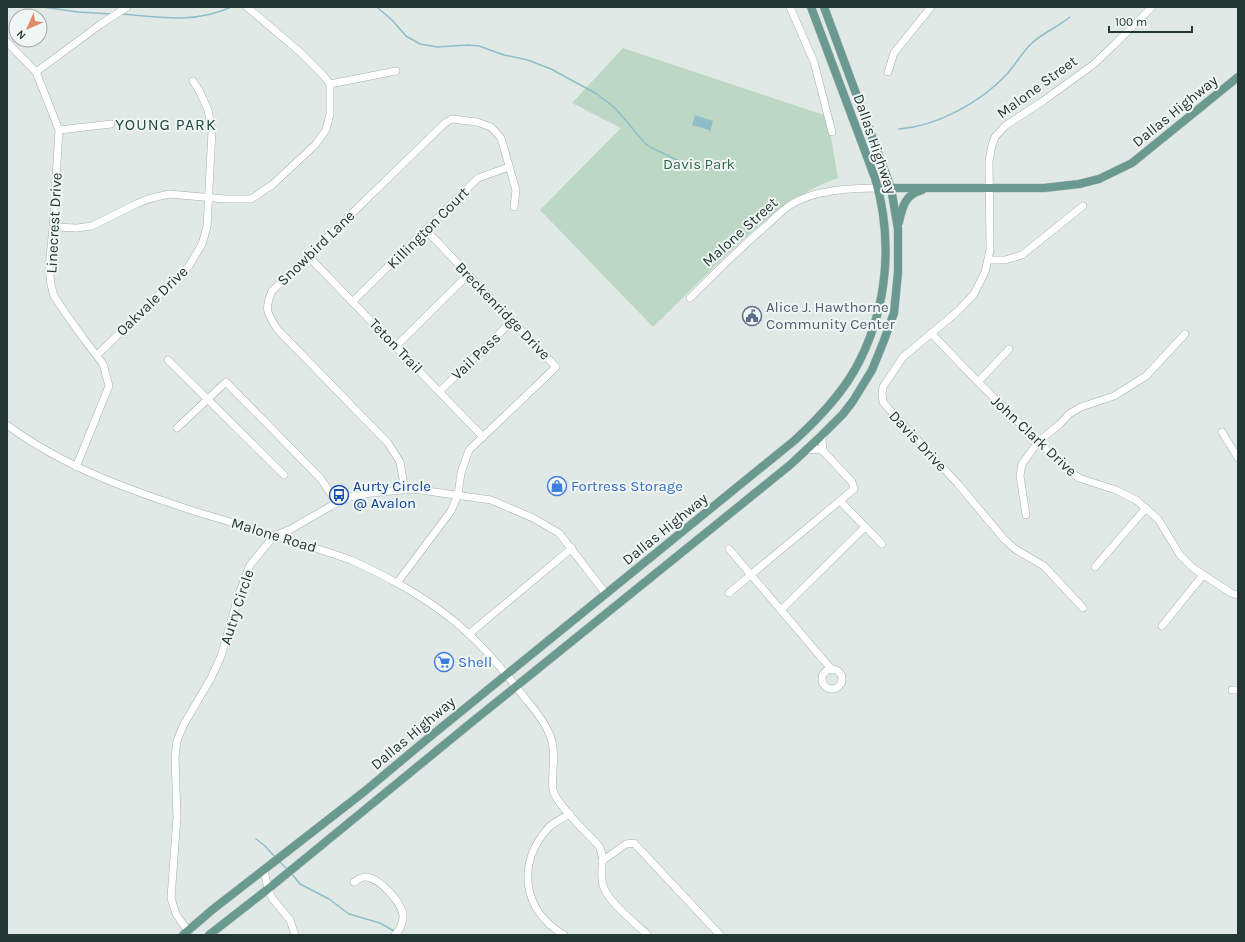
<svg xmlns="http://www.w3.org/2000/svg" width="1245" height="942" viewBox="0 0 1245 942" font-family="Karla,sans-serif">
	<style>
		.green { fill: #bcd8c4 }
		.water { fill: #8fbdc8 }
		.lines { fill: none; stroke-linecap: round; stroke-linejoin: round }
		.stream { stroke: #8fbdc8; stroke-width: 1.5 }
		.minor-casing { stroke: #a4b0ad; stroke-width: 8 }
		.major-casing { stroke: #bdc3c2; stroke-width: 9 }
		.minor { stroke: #fff; stroke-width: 7 }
		.major { stroke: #6a998f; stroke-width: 8 }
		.labels { text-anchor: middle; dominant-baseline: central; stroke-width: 4; stroke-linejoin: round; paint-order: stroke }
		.street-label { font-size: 15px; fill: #233733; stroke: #f0f6f3 }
		.park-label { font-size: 15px; fill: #33694a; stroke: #f0f6f3 }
		.service-label { font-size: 15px; fill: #4e5e75; stroke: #f0f6f3; text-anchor: start }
		.transit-label { font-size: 15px; fill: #164399; stroke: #f0f6f3; text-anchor: start }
		.shop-label { font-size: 15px; fill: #366cbe; stroke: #f0f6f3; text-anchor: start }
		.neighbourhood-label { font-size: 16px; letter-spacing: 1px; fill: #22473f; stroke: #f0f6f3 }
	</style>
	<rect width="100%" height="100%" fill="#e0e9e6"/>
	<path class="green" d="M623 48 824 115 831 137 838 178C789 195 751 232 714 267 694 287 673 307 653 327L540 210 621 128 572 103Z"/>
	<polygon class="water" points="695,115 713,121 710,132 709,130 692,125"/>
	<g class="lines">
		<g class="stream">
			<polyline points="43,7 78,12 111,14"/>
			<polyline points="377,7 393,21 406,36 420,44 437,47 468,45 479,46 504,55 528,60 551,69 597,94 616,109 644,142 650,147 679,161 696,166 712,168"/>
			<path d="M121 14C159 17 194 24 231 7"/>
			<path d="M899 129C938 126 981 102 1007 74 1016 64 1022 52 1032 43 1044 32 1058 27 1070 17"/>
			<polyline points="256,839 265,846 276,858"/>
			<polyline points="280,862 287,869"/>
			<polyline points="291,873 300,884 329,899 349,914 380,923 394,931"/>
		</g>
		<g class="minor-casing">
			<g id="minor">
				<polyline points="790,7 814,62 832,132"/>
				<polyline points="7,42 36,72 59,130 53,227 49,267 51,285 54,296 66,314 84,339 103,364 109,386 76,467"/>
				<polyline points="36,72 101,24 127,7"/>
				<polyline points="888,72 894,53 931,7"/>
				<polyline points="330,84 396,71"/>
				<polyline points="59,130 111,124"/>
				<polyline points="53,227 77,228 92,226 136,204 148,199 169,194 225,199 251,199 272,185 315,145 326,130 330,114 330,84 323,75 300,52 247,7"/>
				<polyline points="308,256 483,437"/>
				<polyline points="988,260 1005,260 1022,255 1083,206"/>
				<path d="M690 298C715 273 739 249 766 226 777 216 788 204 802 199 822 190 856 188 878 188"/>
				<polyline points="353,301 478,178 509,167"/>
				<polyline points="931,333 978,382 1066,469 1079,478 1116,490 1136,500 1158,519 1180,555 1193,568 1231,593 1238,595"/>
				<polyline points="396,346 468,275"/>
				<polyline points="97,355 189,266 202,244 207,227 212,131 208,110 200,92 193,81"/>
				<polyline points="168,360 284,475"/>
				<polyline points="978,382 1009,349"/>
				<polyline points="440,391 512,321"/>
				<path d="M7 425C65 468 132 491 200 513 251 528 302 543 351 560 383 575 413 590 441 611 472 633 498 663 521 693 531 706 543 718 549 733 554 743 554 758 553 769 553 776 552 783 553 790 555 803 588 834 599 846 606 859 599 871 603 885 606 900 636 924 648 935"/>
				<polyline points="177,428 226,382 321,479 337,503"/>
				<polyline points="1222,432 1238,458"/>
				<polyline points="823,451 822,440 824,434"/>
				<path d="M405 490 400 462 388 443 278 330C267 313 264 310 272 291L445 123 452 119 477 122 491 127 501 138 516 190 514 207"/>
				<polyline points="840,501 882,544"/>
				<polyline points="1026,515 1020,476 1022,464 1038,442 1060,424 1069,414 1081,407 1114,396 1146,376 1185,334"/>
				<polyline points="729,549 832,670"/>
				<polyline points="1095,567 1146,508"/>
				<polyline points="397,583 451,511 458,495 461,473 469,450 556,367 426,230"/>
				<polyline points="729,593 854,489 852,482 823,451 817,449 806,450"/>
				<polyline points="1083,608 1044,566 1015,549 1004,539 958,484 888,408 883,402 882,394 883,387 903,357 958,311 974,294 985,272 990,250 989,161 992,145 995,137 1005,126 1043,101 1094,64 1114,45 1152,7"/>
				<polyline points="781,610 865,527"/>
				<polyline points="1162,626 1203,575"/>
				<polyline points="469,634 572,548"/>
				<circle cx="832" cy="679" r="10"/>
				<polyline points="1232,690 1238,690"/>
				<polyline points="602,861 626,844 634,843 720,935"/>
				<polyline points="264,870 268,889 272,898 290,920 295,935"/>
				<path d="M354 882C358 880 361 877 365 877 379 877 404 904 403 918 402 925 400 930 395 935"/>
				<polyline points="188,931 176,914 171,898 177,817 175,756 177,741 183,726 211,678 221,656 239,594 250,565 274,536 291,529 331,506 350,497 371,493 413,489 491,500 533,518 559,533 606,594"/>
				<path d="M564 935C522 910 516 863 549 827 554 822 563 818 570 814"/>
			</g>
		</g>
		<g class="major-casing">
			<g id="major">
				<polyline points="878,188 1044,188 1079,184 1099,179 1132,163 1238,77"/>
				<path d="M899 222C902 208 905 194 922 190"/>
				<path d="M183 935 212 910 365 791 426 740 795 440C820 417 845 391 860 360 888 304 893 238 875 178L811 7"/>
				<polyline points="209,935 268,889 472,722 790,465 820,437 843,414 853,401 872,370 883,343 894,313 898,272 898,229 891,188 824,7"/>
			</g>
		</g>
		<use href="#minor" class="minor"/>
		<use href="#major" class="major"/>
	</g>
	<defs>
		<g id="civic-ring" transform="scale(1)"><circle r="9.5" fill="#f0f6f3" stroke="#5c6f8a" stroke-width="1.5"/><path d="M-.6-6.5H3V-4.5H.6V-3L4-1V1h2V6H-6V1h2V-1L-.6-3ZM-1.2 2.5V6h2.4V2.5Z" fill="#5c6f8a"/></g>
		<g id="shop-ring" transform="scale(1)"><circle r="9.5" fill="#f0f6f3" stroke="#3f7fe0" stroke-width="1.5"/><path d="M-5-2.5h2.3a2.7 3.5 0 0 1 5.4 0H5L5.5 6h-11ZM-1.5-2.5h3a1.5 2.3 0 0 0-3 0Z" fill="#3f7fe0"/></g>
		<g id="bus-ring" transform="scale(1)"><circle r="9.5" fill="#f0f6f3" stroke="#1a4fb4" stroke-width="1.5"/><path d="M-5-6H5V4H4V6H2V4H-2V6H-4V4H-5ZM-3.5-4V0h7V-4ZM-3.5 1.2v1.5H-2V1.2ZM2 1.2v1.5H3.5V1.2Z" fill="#1a4fb4"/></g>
		<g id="supermarket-ring" transform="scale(1)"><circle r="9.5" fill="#f0f6f3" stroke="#3f7fe0" stroke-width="1.5"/><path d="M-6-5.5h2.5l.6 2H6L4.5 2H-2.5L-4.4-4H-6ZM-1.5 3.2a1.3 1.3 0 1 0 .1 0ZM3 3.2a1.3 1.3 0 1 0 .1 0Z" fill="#3f7fe0"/></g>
	</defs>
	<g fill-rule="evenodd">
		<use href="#civic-ring" x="752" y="316"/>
		<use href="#shop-ring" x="557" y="486"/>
		<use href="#bus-ring" x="339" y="495"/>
		<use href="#supermarket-ring" x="444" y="662"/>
	</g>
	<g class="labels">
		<g class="street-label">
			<text transform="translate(1037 87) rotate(-36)">Malone Street</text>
			<text transform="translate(1175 111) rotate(-39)">Dallas Highway</text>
			<text transform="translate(875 144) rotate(71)">Dallas Highway</text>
			<text transform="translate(54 223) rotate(-87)">Linecrest Drive</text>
			<text transform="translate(428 228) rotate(-45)">Killington Court</text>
			<text transform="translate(740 232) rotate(-42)">Malone Street</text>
			<text transform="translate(316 248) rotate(-44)">Snowbird Lane</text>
			<text transform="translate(152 301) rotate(-44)">Oakvale Drive</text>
			<text transform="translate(503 311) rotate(46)">Breckenridge Drive</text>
			<text transform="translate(396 346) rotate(46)">Teton Trail</text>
			<text transform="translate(476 356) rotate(-44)">Vail Pass</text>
			<text transform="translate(1034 436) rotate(43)">John Clark Drive</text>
			<text transform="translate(918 441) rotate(47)">Davis Drive</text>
			<text transform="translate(665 529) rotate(-39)">Dallas Highway</text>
			<text transform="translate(274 535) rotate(17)">Malone Road</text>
			<text transform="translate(237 607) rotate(-72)">Autry Circle</text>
			<text transform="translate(413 733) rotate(-40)">Dallas Highway</text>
		</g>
		<g class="park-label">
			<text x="699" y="164">Davis Park</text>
		</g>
		<g class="service-label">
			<text x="766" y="307">Alice J. Hawthorne<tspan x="766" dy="17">Community Center</tspan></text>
		</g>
		<g class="transit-label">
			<text x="353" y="486">Aurty Circle<tspan x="353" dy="17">@ Avalon</tspan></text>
		</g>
		<g class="shop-label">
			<text x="571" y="486">Fortress Storage</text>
			<text x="458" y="662">Shell</text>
		</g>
		<g class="neighbourhood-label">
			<text x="166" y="124">YOUNG PARK</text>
		</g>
	</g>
	<rect width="1245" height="942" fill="none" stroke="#233733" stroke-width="16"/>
	<g transform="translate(28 28) rotate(225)"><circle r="19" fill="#f0f6f3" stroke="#9eaaa6"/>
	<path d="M0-3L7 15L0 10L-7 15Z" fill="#e08a67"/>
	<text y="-6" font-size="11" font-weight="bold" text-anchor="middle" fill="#233733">N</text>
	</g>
	<path d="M1109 26v6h83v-6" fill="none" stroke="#233733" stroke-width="2"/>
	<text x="1115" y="26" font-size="12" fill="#233733" stroke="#f0f6f3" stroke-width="3" paint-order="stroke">100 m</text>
</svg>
